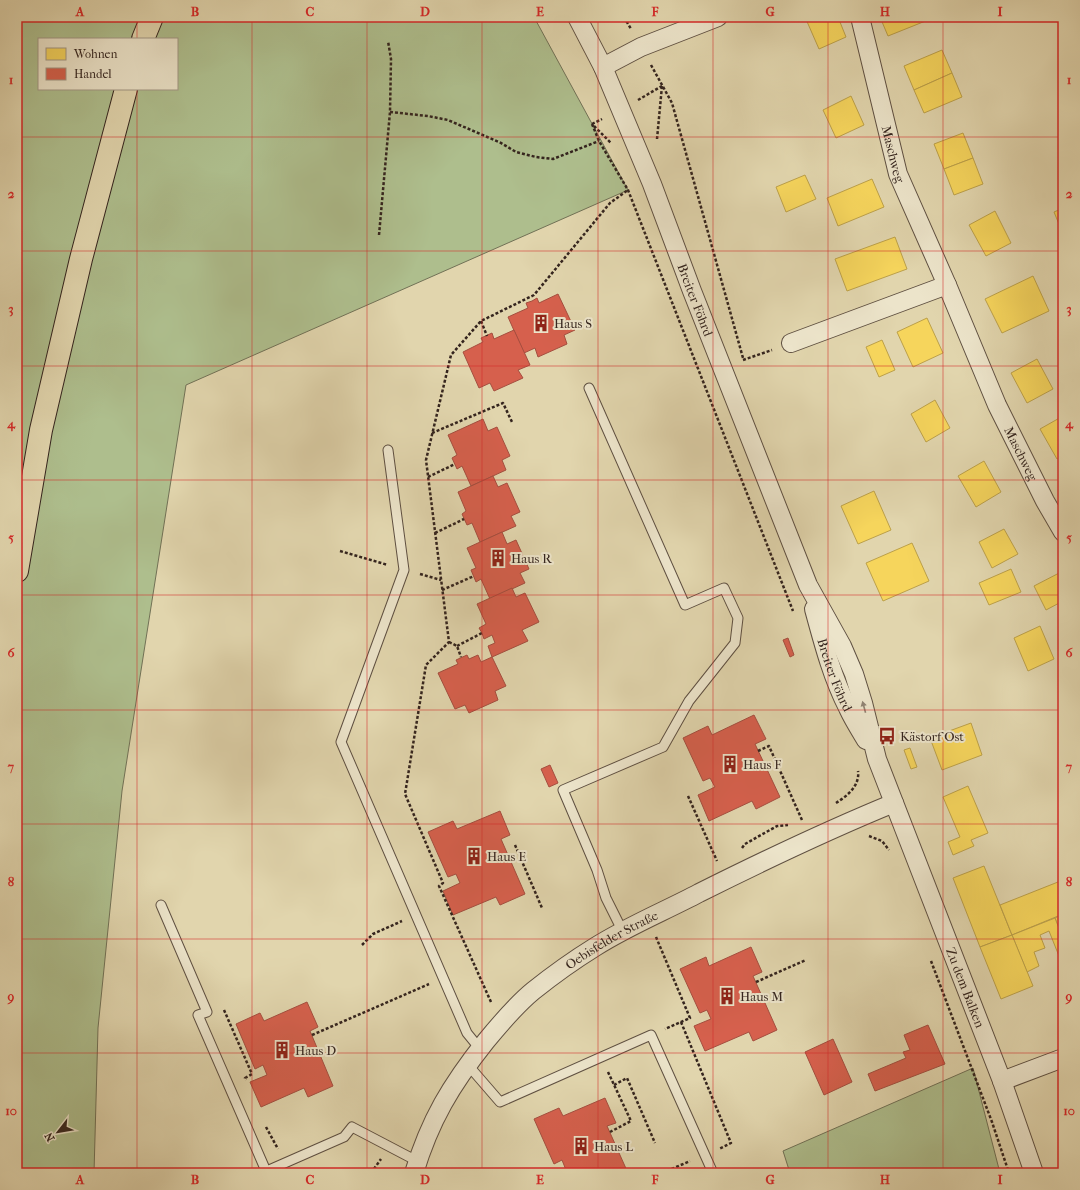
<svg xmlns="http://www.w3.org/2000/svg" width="1080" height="1190" viewBox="0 0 1080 1190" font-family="'IM FELL French Canon',serif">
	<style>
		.green { fill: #aebe8d; stroke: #717156; fill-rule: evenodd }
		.homes { fill: #f6d55c; stroke: #bca049 }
		.shops { fill: #d6604d; stroke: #a54e3f }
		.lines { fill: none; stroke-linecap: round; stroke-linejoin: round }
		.lane-casing { stroke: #5f5042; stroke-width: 11 }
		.street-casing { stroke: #5f5042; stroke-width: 20 }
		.primary-casing { stroke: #34241e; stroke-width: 24 }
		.path { stroke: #34241e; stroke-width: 2.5; stroke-dasharray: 3 2; stroke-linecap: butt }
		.lane { stroke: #ece4ca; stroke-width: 9 }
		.street { stroke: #ece4ca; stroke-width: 18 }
		.primary { stroke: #e1d5ad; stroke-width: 22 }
		.oneway { fill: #908474 }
		.grid { fill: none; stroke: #d62828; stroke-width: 1; stroke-opacity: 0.55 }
		.labels { text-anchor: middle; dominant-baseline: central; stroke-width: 4; stroke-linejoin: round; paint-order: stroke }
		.street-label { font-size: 13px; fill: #34241e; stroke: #ece4ca }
		.poi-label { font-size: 13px; fill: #34241e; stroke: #ece4ca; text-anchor: start }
		.neatline { fill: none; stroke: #d62828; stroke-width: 1.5 }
		.grid-label { font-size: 13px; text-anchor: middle; font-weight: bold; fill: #d62828 }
	</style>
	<rect width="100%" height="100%" fill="#e1d5ad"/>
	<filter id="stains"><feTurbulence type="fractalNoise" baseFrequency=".005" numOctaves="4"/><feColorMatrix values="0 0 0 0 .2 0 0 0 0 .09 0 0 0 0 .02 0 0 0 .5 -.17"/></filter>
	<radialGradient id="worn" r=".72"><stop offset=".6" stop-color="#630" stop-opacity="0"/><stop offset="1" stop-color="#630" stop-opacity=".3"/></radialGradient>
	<g class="green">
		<path d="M17 17H534L628 190 186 385 122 791 98 1028 94 1173H17ZM39 39H177V89H39Z"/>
		<polygon points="973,1068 1000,1173 790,1173 783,1151"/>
	</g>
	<g class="homes">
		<polygon points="805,17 838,17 846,37 819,49"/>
		<polygon points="880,17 927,17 928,20 888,36"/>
		<polygon points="942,50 952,73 914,90 904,66"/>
		<polygon points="952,73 962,97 924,113 914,90"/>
		<polygon points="851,96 864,125 836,138 823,110"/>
		<polygon points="963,133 973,158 944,169 934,144"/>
		<polygon points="973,158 983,184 954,195 944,169"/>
		<polygon points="805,175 816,199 786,212 776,187"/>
		<polygon points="872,179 884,207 838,226 827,198"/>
		<polygon points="1063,208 1063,234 1054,212"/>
		<polygon points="995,211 1011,243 986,256 969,225"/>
		<polygon points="895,237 907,269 847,291 835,259"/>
		<polygon points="1033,276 1049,311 1002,333 985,299"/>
		<polygon points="927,318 943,353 913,367 897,332"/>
		<polygon points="882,340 895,370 879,377 866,347"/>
		<polygon points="1037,359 1053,389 1027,403 1011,373"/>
		<polygon points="935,400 950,428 926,442 911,414"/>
		<polygon points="1063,416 1063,456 1057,459 1040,429"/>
		<polygon points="984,461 1001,492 976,507 958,476"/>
		<polygon points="874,491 891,530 858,544 841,506"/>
		<polygon points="1004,529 1018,554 992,568 979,542"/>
		<polygon points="912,543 929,581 883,601 866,563"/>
		<polygon points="1011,569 1021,592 989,605 979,583"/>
		<polygon points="1063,571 1063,601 1046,610 1034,586"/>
		<polygon points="1040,626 1054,659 1028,671 1014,638"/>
		<polygon points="971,723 982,755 942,770 930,738"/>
		<polygon points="910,748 917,767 911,769 904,750"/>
		<polygon points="968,786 988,833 971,840 974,846 953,855 948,842 960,837 943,797"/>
		<polygon points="984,866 1012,935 980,947 953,878"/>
		<polygon points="1063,880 1063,914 1012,935 1000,905"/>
		<polygon points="1063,914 1063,939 1055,918"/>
		<polygon points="1055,918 1063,939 1063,966 1049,931 1040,935 1045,948 1034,952 1039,966 1027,972 1012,935"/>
		<polygon points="1012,935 1033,986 1001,999 980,947"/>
	</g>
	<g class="shops">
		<polygon points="558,294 575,330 564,335 567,344 538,357 535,348 524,353 508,317 528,308 526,303 532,301 537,298 539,303"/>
		<polygon points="514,330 530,365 518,370 523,378 494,391 490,383 479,388 463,352 483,342 481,338 492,333 494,339"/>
		<polygon points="483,419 488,431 497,427 510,456 502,460 506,470 471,486 462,466 457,469 452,458 457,455 448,435"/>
		<polygon points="493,476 498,487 507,483 520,512 511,516 516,526 480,542 472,523 467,525 462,514 466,511 458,492"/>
		<polygon points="502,532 507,544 516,540 529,569 520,573 525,583 490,599 481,579 476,582 471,570 476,568 467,548"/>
		<polygon points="512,588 516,597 525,593 539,622 522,630 528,641 492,657 488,646 495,643 492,635 484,639 482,633 479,628 486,624 477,604"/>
		<polygon points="788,638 794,655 790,657 783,640"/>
		<polygon points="467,655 469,659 478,655 481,662 492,657 506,686 495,691 498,700 469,713 465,705 455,709 438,673 458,664 456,660"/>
		<polygon points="754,715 766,739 755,744 780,797 756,809 752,801 709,821 698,795 715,787 710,778 703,781 683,738 708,726 712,735"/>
		<polygon points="550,765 558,783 549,787 541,769"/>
		<polygon points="500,811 510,835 501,839 525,894 500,905 496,897 453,915 443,891 460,883 456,874 448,877 428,832 453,821 457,829"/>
		<polygon points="751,947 762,972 753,976 777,1030 753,1041 749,1032 705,1051 694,1026 711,1019 707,1010 700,1013 680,969 706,957 709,966"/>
		<polygon points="307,1002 318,1027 310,1031 333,1086 308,1097 304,1088 261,1107 250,1082 267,1075 263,1065 255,1069 236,1024 260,1013 264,1021"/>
		<polygon points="928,1025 945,1064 875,1091 868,1074 906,1058 903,1052 910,1050 904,1035"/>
		<polygon points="833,1039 852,1082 824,1095 805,1052"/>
		<polygon points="605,1098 616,1123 607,1126 628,1173 558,1173 566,1170 562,1160 554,1164 534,1119 559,1108 563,1116"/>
	</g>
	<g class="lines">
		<g class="lane-casing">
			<g id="lane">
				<polyline points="589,388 685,605 724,588 738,618 735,643 689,701 663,747 563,790 597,870 606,898 623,932"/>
				<polyline points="388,450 404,570 341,742 467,1033 480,1049"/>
				<polyline points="161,905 207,1012 198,1015 266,1171"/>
				<polyline points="468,1065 500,1102 651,1035 713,1173"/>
				<polyline points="262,1173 344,1137 352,1127 417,1161"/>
			</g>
		</g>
		<g class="street-casing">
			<g id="street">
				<path id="s1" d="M577 17 603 67 652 184 692 291 808 585 842 646 854 674 863 703 877 759 1002 1081 1034 1173"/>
				<path id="s2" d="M860 17 898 174 947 285 997 405 1045 501 1063 532"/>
				<polyline points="603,67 641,47 718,17"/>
				<polyline points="791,343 947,285"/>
				<path id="s3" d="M814 609C823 642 832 677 848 708 853 719 860 730 866 740"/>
				<polyline points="1002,1081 1063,1058"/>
				<path id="s4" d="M414 1173C430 1120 451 1085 486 1041 500 1024 516 1005 533 991 553 975 574 960 595 947 628 926 665 911 699 893 763 861 828 830 894 803"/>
			</g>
		</g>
		<g class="primary-casing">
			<g id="primary">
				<polyline points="143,39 152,17"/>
				<polyline points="17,571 41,430 81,259 126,89"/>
			</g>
		</g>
		<g class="path">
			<polyline points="624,17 631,29"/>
			<polyline points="651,65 672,103 743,358"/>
			<polyline points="638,100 662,86"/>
			<polyline points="390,112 428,116 448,120 501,143 516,152 536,157 553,159 599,141"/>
			<polyline points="592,124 599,141 628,190 793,611"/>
			<polyline points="592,124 602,119"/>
			<polyline points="594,126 611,143"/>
			<polyline points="657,139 662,86"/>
			<polyline points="379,235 390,112 391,59 388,41"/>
			<polyline points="481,321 487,336"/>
			<polyline points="743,360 772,350"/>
			<polyline points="432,433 503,403 512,422"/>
			<polyline points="428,477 455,464"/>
			<polyline points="435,533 464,519"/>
			<polyline points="340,551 388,565"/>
			<polyline points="420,574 441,580"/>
			<polyline points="442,590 474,576"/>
			<polyline points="449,642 457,646 461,657"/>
			<polyline points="457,646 482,633"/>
			<polyline points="758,751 769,746 802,820"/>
			<polyline points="688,796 717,861"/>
			<path d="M836 803C847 796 860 786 858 771"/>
			<polyline points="869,836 882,841 889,850"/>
			<polyline points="515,845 542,908"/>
			<polyline points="742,848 745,844 777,826 788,825"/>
			<polyline points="656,937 690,1018 665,1029"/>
			<polyline points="362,945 373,934 402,921"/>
			<polyline points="931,961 992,1122 1009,1173"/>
			<polyline points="756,982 806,960"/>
			<polyline points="491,1002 439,886 443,883 405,794 426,665 449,642 426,460 451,355 481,321 534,295 610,203 628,190"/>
			<polyline points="224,1010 252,1074 245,1078 246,1080"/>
			<polyline points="681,1022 731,1143 719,1149"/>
			<polyline points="312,1035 429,984"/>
			<polyline points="608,1072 631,1121 610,1132"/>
			<polyline points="614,1085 627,1078 655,1143"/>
			<polyline points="266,1127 278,1149"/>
			<polyline points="667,1171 690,1161"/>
			<polyline points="371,1173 381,1159"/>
		</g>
		<use href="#lane" class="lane"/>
		<use href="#street" class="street"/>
		<use href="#primary" class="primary"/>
	</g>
	<defs><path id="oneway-solid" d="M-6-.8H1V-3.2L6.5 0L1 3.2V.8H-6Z"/></defs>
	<use class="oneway" href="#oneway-solid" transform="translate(864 707) rotate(-105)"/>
	<path class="grid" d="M137 17V39M252 17V1173M367 17V1173M482 17V1173M598 17V1173M713 17V1173M828 17V1173M943 17V1173M137 89V1173M17 137H1063M17 251H1063M17 366H1063M17 480H1063M17 595H1063M17 710H1063M17 824H1063M17 939H1063M17 1053H1063"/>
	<defs>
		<g id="building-bare" transform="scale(1.38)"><path d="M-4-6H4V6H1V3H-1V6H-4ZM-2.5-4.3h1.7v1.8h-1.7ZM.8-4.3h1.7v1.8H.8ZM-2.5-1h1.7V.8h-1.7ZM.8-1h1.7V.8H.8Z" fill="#8f2418" stroke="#ece4ca" stroke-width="2.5" paint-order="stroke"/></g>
		<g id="bus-bare" transform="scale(1.38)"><path d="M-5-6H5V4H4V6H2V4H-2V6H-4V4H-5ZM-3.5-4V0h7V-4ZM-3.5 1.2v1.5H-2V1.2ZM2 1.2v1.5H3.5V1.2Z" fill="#8f2418" stroke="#ece4ca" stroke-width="2.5" paint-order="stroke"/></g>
	</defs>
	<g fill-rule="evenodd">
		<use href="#building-bare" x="541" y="323"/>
		<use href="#building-bare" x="498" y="558"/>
		<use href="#bus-bare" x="887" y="736"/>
		<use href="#building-bare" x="730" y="764"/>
		<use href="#building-bare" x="474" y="856"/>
		<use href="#building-bare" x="727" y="996"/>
		<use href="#building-bare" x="282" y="1050"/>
		<use href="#building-bare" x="581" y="1146"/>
	</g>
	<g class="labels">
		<g class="street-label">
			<text stroke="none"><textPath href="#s2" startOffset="141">Maschweg</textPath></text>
			<text stroke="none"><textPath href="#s1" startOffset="307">Breiter Föhrd</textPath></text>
			<text stroke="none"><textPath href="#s2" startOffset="467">Maschweg</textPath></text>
			<text stroke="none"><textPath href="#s3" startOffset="69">Breiter Föhrd</textPath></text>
			<text stroke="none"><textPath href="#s4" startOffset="314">Oebisfelder Straße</textPath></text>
			<text stroke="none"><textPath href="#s1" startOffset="1047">Zu dem Balken</textPath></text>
		</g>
		<g class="poi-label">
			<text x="554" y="323">Haus S</text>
			<text x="511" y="558">Haus R</text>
			<text x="900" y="736">Kästorf Ost</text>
			<text x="743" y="764">Haus F</text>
			<text x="487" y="856">Haus E</text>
			<text x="740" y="996">Haus M</text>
			<text x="295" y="1050">Haus D</text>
			<text x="594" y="1146">Haus L</text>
		</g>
	</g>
	<rect width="1080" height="1190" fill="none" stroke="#e1d5ad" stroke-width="44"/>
	<rect x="38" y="38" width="140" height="52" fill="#ece4ca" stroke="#a29785"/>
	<rect x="46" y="48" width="20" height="12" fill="#f6d55c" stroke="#a29785"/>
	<text x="74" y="58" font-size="12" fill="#34241e">Wohnen</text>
	<rect x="46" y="68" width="20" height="12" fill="#d6604d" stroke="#a29785"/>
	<text x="74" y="78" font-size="12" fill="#34241e">Handel</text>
	<g transform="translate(58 1132) rotate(239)" stroke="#ece4ca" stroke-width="3" paint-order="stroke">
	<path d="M0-3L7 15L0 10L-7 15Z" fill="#34241e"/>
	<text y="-6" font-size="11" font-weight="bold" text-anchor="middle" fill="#34241e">N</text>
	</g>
	<rect x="22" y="22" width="1036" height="1146" class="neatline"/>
	<g class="grid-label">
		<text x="80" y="16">A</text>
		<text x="195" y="16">B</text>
		<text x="310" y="16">C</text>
		<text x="425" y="16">D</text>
		<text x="540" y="16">E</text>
		<text x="655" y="16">F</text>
		<text x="770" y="16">G</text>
		<text x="885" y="16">H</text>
		<text x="1000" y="16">I</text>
		<text x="11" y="84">1</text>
		<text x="1069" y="84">1</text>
		<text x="11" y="198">2</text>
		<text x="1069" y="198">2</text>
		<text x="11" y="313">3</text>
		<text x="1069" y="313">3</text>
		<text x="11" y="428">4</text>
		<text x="1069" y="428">4</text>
		<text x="11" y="542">5</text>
		<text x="1069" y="542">5</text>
		<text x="11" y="657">6</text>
		<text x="1069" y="657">6</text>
		<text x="11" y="771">7</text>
		<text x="1069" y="771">7</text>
		<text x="11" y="886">8</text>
		<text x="1069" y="886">8</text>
		<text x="11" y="1001">9</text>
		<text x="1069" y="1001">9</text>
		<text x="11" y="1115">10</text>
		<text x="1069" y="1115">10</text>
		<text x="80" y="1184">A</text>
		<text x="195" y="1184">B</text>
		<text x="310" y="1184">C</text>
		<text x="425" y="1184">D</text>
		<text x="540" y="1184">E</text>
		<text x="655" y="1184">F</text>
		<text x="770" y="1184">G</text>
		<text x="885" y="1184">H</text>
		<text x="1000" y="1184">I</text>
	</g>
	<rect width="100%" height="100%" filter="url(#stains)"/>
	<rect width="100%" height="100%" fill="url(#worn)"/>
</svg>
